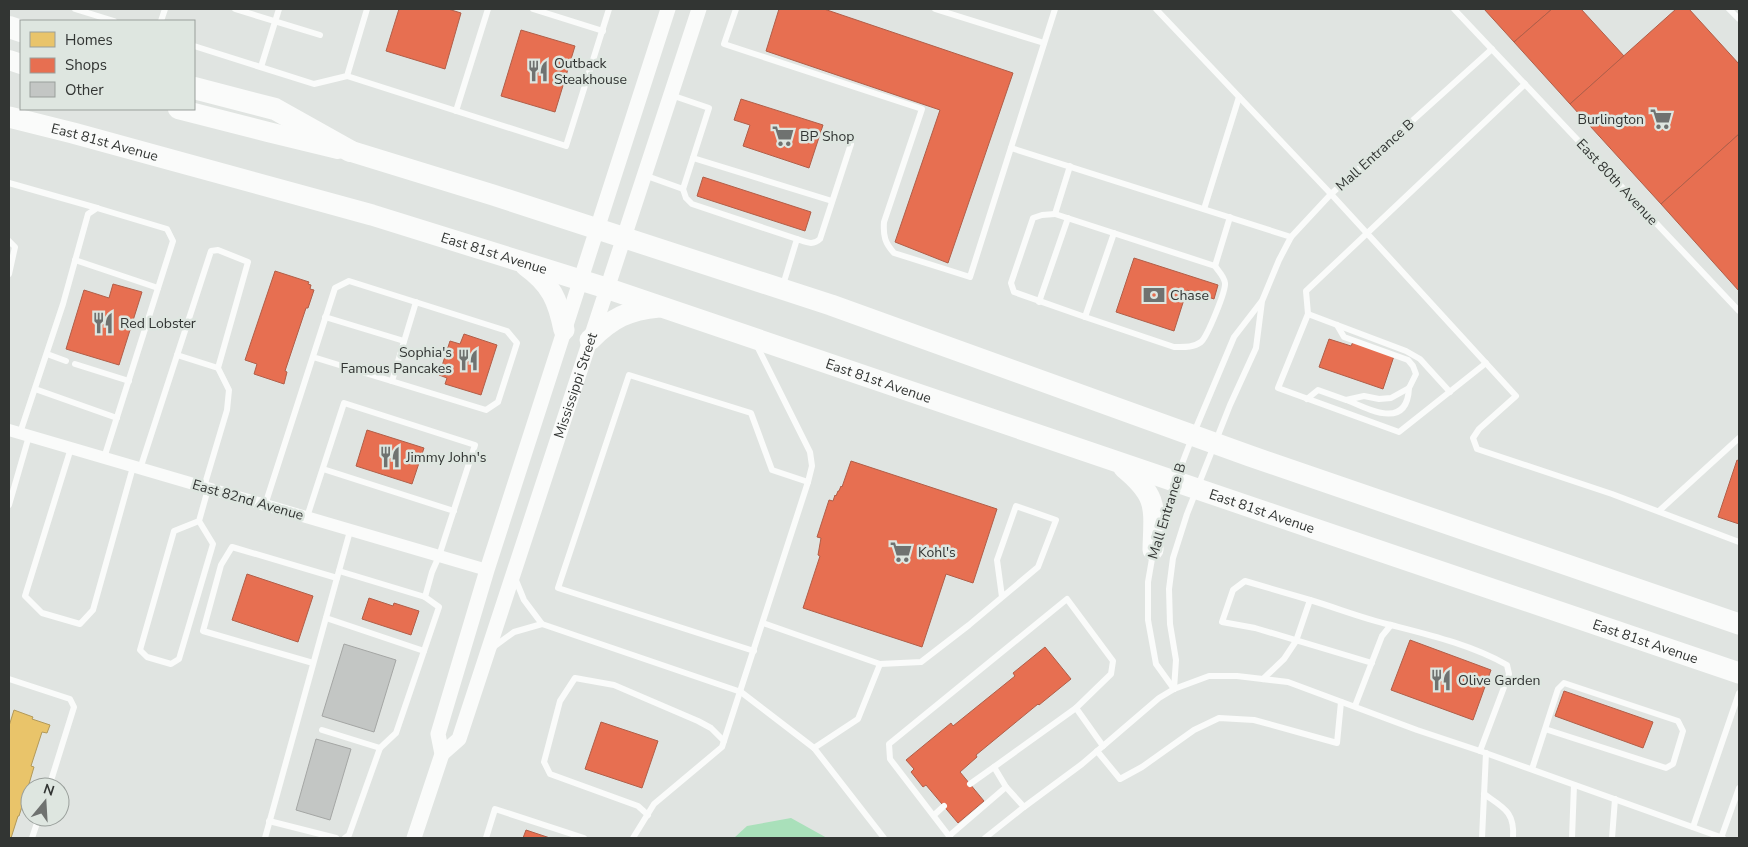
<svg xmlns="http://www.w3.org/2000/svg" width="1748" height="847" viewBox="0 0 1748 847" font-family="'Nunito Sans',sans-serif">
	<style>
		.water { fill: #a9e0ba }
		.homes { fill: #e9c46a; stroke: #b2995a }
		.shops { fill: #e76f51; stroke: #b15e48 }
		.building { fill: #c3c6c4; stroke: #a4a6a4 }
		.lines { fill: none; stroke-linecap: round; stroke-linejoin: round }
		.service { stroke: #fafbfa; stroke-width: 6 }
		.minor { stroke: #fafbfa; stroke-width: 12 }
		.tertiary { stroke: #fafbfa; stroke-width: 15 }
		.primary { stroke: #fafbfa; stroke-width: 20 }
		.trunk { stroke: #fafbfa; stroke-width: 21 }
		.motorway { stroke: #fafbfa; stroke-width: 22 }
		.labels { text-anchor: middle; dominant-baseline: central; stroke-width: 5; stroke-linejoin: round; paint-order: stroke }
		.poi-label { font-size: 14px; fill: #323533; stroke: #dee6e0; text-anchor: start }
		.street-label { font-size: 14px; fill: #323533; stroke: #dee6e0 }
	</style>
	<rect width="100%" height="100%" fill="#e0e4e1"/>
	<polygon class="water" points="791,818 827,838 734,838 747,826"/>
	<polygon class="homes" points="14,710 33,717 32,719 50,725 47,733 42,732 31,766 34,767 29,784 19,816 18,816 11,838 9,838 9,726"/>
	<g class="shops">
		<polygon points="399,9 448,9 461,13 445,69 386,51"/>
		<polygon points="779,9 824,9 1013,73 948,263 895,242 940,110 766,51"/>
		<polygon points="1484,9 1552,9 1514,42"/>
		<polygon points="1552,9 1581,9 1624,56 1570,104 1514,42"/>
		<polygon points="1676,9 1689,9 1739,64 1739,134 1661,204 1570,104"/>
		<polygon points="521,30 575,46 555,112 501,96"/>
		<polygon points="741,99 823,125 809,168 743,146 750,125 734,120"/>
		<polygon points="1739,134 1739,291 1661,204"/>
		<polygon points="703,177 811,212 805,231 697,196"/>
		<polygon points="1134,258 1218,285 1214,299 1187,290 1174,331 1116,312"/>
		<polygon points="275,271 309,282 308,284 311,285 310,289 314,290 308,308 306,308 285,371 287,372 284,384 254,374 257,364 245,360"/>
		<polygon points="113,284 142,292 119,365 66,349 84,290 109,298"/>
		<polygon points="464,334 497,345 481,395 445,384 447,378 439,375 450,341 460,344"/>
		<polygon points="1329,339 1351,346 1353,342 1394,356 1383,389 1319,367"/>
		<polygon points="367,430 424,448 412,484 356,466"/>
		<polygon points="1737,460 1739,461 1739,524 1718,517"/>
		<polygon points="851,461 997,509 973,583 946,574 922,647 803,608 820,556 818,555 821,538 817,537 829,500 833,501 835,495 836,496 838,491 839,491 841,486 842,487"/>
		<polygon points="247,574 313,596 298,642 232,620"/>
		<polygon points="369,598 393,606 394,603 419,611 411,635 362,619"/>
		<polygon points="1410,640 1491,670 1473,720 1391,690"/>
		<polygon points="1045,647 1071,679 1039,705 1038,704 976,755 977,757 960,772 984,801 958,823 926,785 923,787 911,772 914,769 906,760 951,723 953,726 1015,676 1013,673"/>
		<polygon points="1564,691 1653,722 1643,748 1555,716"/>
		<polygon points="601,722 658,741 642,788 585,769"/>
		<polygon points="526,830 550,838 523,838"/>
	</g>
	<g class="building">
		<polygon points="344,644 396,660 374,732 322,716"/>
		<polygon points="316,739 351,749 330,820 296,810"/>
	</g>
	<g class="lines">
		<g class="service">
			<polyline points="75,9 114,21"/>
			<polyline points="235,9 320,35"/>
			<polyline points="533,9 603,31"/>
			<path d="M736 9 724 44 922 109 884 222C883 236 885 243 894 253L970 277 1055 9"/>
			<polyline points="935,9 1044,43"/>
			<polyline points="1156,9 1331,194 1516,396 1479,429 1473,438 1477,449 1612,494 1739,542"/>
			<polyline points="1454,9 1739,311"/>
			<polyline points="1729,9 1739,19"/>
			<polyline points="161,21 165,9"/>
			<polyline points="194,46 314,84 347,76 367,9"/>
			<polyline points="261,67 279,9"/>
			<polyline points="347,76 566,146 609,9"/>
			<polyline points="671,95 709,108 683,189 686,198 692,204 797,239"/>
			<polyline points="456,111 488,9"/>
			<polyline points="1011,148 1291,237"/>
			<polyline points="693,158 832,201"/>
			<polyline points="1070,166 1055,214 1215,266 1230,217"/>
			<polyline points="644,175 683,189"/>
			<polyline points="9,183 97,208"/>
			<polyline points="1204,209 1239,97"/>
			<polyline points="1055,214 1042,215 1033,218 1011,283 1014,292 1085,317 1114,233"/>
			<polyline points="9,241 15,247 9,274"/>
			<polyline points="75,260 158,288"/>
			<path d="M783 285 797 239C806 242 813 246 820 239L851 144"/>
			<polyline points="1039,302 1068,218"/>
			<polyline points="1308,314 1406,351 1420,359 1450,392"/>
			<polyline points="325,317 404,341"/>
			<path d="M1085 317 1174 347C1183 347 1193 348 1201 342 1207 337 1226 291 1225 283 1224 276 1219 272 1215 266"/>
			<polyline points="47,354 66,361"/>
			<polyline points="177,355 218,368"/>
			<polyline points="1486,363 1399,432 1278,388 1308,314 1306,291 1525,84"/>
			<polyline points="75,364 129,381"/>
			<polyline points="392,381 416,302"/>
			<polyline points="35,389 117,418"/>
			<polyline points="1307,399 1318,390 1346,400 1364,396 1379,399 1391,398 1409,388 1416,374 1413,366 1408,360 1344,337 1337,325"/>
			<path d="M1347 400C1370 410 1407 430 1409 388"/>
			<polyline points="20,433 63,304 88,214 97,208 167,229 173,241 104,458"/>
			<polyline points="71,448 25,596 42,613 80,624 93,610 133,467"/>
			<polyline points="140,469 211,251 218,250 248,262 218,368 229,390 227,410 204,487"/>
			<polyline points="323,469 454,511"/>
			<polyline points="9,505 29,436"/>
			<polyline points="265,505 335,288 349,281 507,331 517,343 498,402 486,410 313,357"/>
			<polyline points="1659,511 1739,438"/>
			<polyline points="307,517 344,403 475,445 439,556 432,572 425,597 439,607 396,733 380,748 349,835 345,838"/>
			<polyline points="199,521 213,544 179,659 171,664 147,657 140,650 174,531 199,521 208,489"/>
			<polyline points="1162,522 1175,482 1193,435 1234,337 1261,302"/>
			<polyline points="1153,553 1148,582 1148,620 1156,664 1174,689"/>
			<polyline points="339,571 425,597"/>
			<polyline points="515,578 524,600 542,624 741,692 814,748 884,838"/>
			<polyline points="1310,600 1245,581 1233,590 1222,622 1255,628 1372,663"/>
			<polyline points="326,618 424,651"/>
			<polyline points="763,623 880,664 858,719 814,748"/>
			<polyline points="492,648 514,632 542,624"/>
			<polyline points="754,651 558,588 629,375 751,413 772,470 808,482"/>
			<polyline points="313,663 203,631 221,565 232,547 337,578"/>
			<polyline points="880,664 921,662 969,625 1038,567 1056,520 1016,506 997,560 1002,597"/>
			<polyline points="9,679 70,699 74,707 49,787"/>
			<path d="M1263 679 1284 659 1296 641 1310 600C1337 608 1364 619 1391 625 1430 635 1472 645 1507 665L1509 674 1480 751"/>
			<polyline points="1174,689 1176,660 1170,624 1169,589 1173,558 1187,514 1230,405 1256,348 1262,301 1279,260 1291,237 1331,194 1492,49"/>
			<polyline points="1355,706 1382,636 1391,625"/>
			<polyline points="322,730 380,748"/>
			<polyline points="1097,751 1120,779 1142,767 1194,730 1219,718 1254,720 1337,743 1341,702"/>
			<polyline points="1532,769 1558,689 1564,683 1678,721 1683,731 1673,764 1666,768 1545,729"/>
			<polyline points="970,784 994,767"/>
			<path d="M1484 794C1504 808 1515 812 1513 838"/>
			<polyline points="1024,807 1006,787 994,767 1076,708 1103,746"/>
			<polyline points="648,815 638,806 550,774 544,762 560,701 575,678 614,685 698,721 711,728 724,741"/>
			<polyline points="934,815 944,806"/>
			<polyline points="269,821 336,838"/>
			<polyline points="1693,827 1739,693"/>
			<polyline points="949,836 890,759 889,744 1067,599 1113,661 1111,674 1076,708"/>
			<polyline points="950,837 949,836 1006,787"/>
			<polyline points="32,838 39,817"/>
			<polyline points="265,838 350,531"/>
			<polyline points="486,838 495,809 584,838"/>
			<polyline points="633,838 654,804 722,747 808,482 812,466 810,452 756,344"/>
			<polyline points="985,838 1024,807 1082,764 1159,698 1174,689 1209,676 1237,676 1288,682 1417,730 1480,751 1723,838"/>
			<polyline points="1482,838 1486,753"/>
			<polyline points="1572,838 1574,785"/>
			<polyline points="1612,838 1615,799"/>
			<polyline points="1721,838 1739,788"/>
		</g>
		<polyline class="minor" points="9,430 487,570"/>
		<g class="tertiary">
			<path id="s1" d="M442 754 459 739 699 9"/>
			<polyline points="414,838 442,754 438,734 487,570 668,9"/>
		</g>
		<g class="primary">
			<polyline points="9,60 21,64"/>
			<polyline points="178,109 268,132 338,149"/>
		</g>
		<g class="trunk">
			<path id="s2" d="M9 117 73 133 372 215 606 288 1739 673"/>
			<polyline points="350,151 493,195 831,305 1250,456 1739,624"/>
			<path d="M526 266C551 284 558 300 564 330"/>
			<path d="M590 340C612 318 628 310 659 307"/>
			<path d="M1124 468C1159 497 1154 508 1153 550"/>
		</g>
		<g class="motorway">
			<polyline points="9,27 21,31"/>
			<polyline points="194,88 275,109 350,151"/>
		</g>
	</g>
	<defs>
		<g id="restaurant-bare" transform="scale(1.725)"><path d="M-5-6h1v4h1v-4h1v4h1v-4h1v5L-1.5 .5V6h-2V.5L-5-1ZM5-6V6H3V1.5H1.5Q1.5-4 5-6Z" fill="#6f7270" stroke="#dee6e0" stroke-width="2.5" paint-order="stroke"/></g>
		<g id="supermarket-bare" transform="scale(1.725)"><path d="M-6-5.5h2.5l.6 2H6L4.5 2H-2.5L-4.4-4H-6ZM-1.5 3.2a1.3 1.3 0 1 0 .1 0ZM3 3.2a1.3 1.3 0 1 0 .1 0Z" fill="#6f7270" stroke="#dee6e0" stroke-width="2.5" paint-order="stroke"/></g>
		<g id="bank-bare" transform="scale(1.725)"><path d="M-6-4H6V4H-6ZM0-2.3a2.3 2.3 0 1 0 0 4.6a2.3 2.3 0 1 0 0-4.6Z" fill="#6f7270" stroke="#dee6e0" stroke-width="2.5" paint-order="stroke"/></g>
	</defs>
	<g fill-rule="evenodd">
		<use href="#restaurant-bare" x="538" y="71"/>
		<use href="#supermarket-bare" x="1661" y="119"/>
		<use href="#supermarket-bare" x="783" y="136"/>
		<use href="#bank-bare" x="1154" y="295"/>
		<use href="#restaurant-bare" x="103" y="323"/>
		<use href="#restaurant-bare" x="468" y="360"/>
		<use href="#restaurant-bare" x="390" y="457"/>
		<use href="#supermarket-bare" x="901" y="552"/>
		<use href="#restaurant-bare" x="1441" y="680"/>
	</g>
	<g class="labels">
		<g class="poi-label">
			<text x="554" y="63">Outback<tspan x="554" dy="16">Steakhouse</tspan></text>
			<text x="1644" y="119" text-anchor="end">Burlington</text>
			<text x="800" y="136">BP Shop</text>
			<text x="1170" y="295">Chase</text>
			<text x="120" y="323">Red Lobster</text>
			<text x="452" y="352" text-anchor="end">Sophia's<tspan x="452" dy="16">Famous Pancakes</tspan></text>
			<text x="406" y="457">Jimmy John's</text>
			<text x="918" y="552">Kohl's</text>
			<text x="1458" y="680">Olive Garden</text>
		</g>
		<g class="street-label">
			<text stroke="none"><textPath href="#s2" startOffset="99">East 81st Avenue</textPath></text>
			<text transform="translate(1375 155) rotate(-42)">Mall Entrance B</text>
			<text transform="translate(1617 182) rotate(47)">East 80th Avenue</text>
			<text stroke="none"><textPath href="#s2" startOffset="504">East 81st Avenue</textPath></text>
			<text stroke="none"><textPath href="#s2" startOffset="909">East 81st Avenue</textPath></text>
			<text stroke="none"><textPath href="#s1" startOffset="395">Mississippi Street</textPath></text>
			<text transform="translate(248 500) rotate(16)">East 82nd Avenue</text>
			<text transform="translate(1167 511) rotate(-73)">Mall Entrance B</text>
			<text stroke="none"><textPath href="#s2" startOffset="1314">East 81st Avenue</textPath></text>
			<text stroke="none"><textPath href="#s2" startOffset="1719">East 81st Avenue</textPath></text>
		</g>
	</g>
	<rect width="1748" height="847" fill="none" stroke="#323533" stroke-width="20"/>
	<rect x="20" y="20" width="175" height="90" fill="#dee6e0" stroke="#999f9b"/>
	<rect x="30" y="32" width="25" height="15" fill="#e9c46a" stroke="#999f9b"/>
	<text x="65" y="45" font-size="15" fill="#323533">Homes</text>
	<rect x="30" y="58" width="25" height="15" fill="#e76f51" stroke="#999f9b"/>
	<text x="65" y="70" font-size="15" fill="#323533">Shops</text>
	<rect x="30" y="82" width="25" height="15" fill="#c3c6c4" stroke="#999f9b"/>
	<text x="65" y="95" font-size="15" fill="#323533">Other</text>
	<g transform="translate(45 802) rotate(18)"><circle r="24" fill="#dee6e0" stroke="#999f9b"/>
	<path d="M0-4L9 19L0 12L-9 19Z" fill="#6f7270"/>
	<text y="-8" font-size="14" font-weight="bold" text-anchor="middle" fill="#323533">N</text>
	</g>
</svg>
